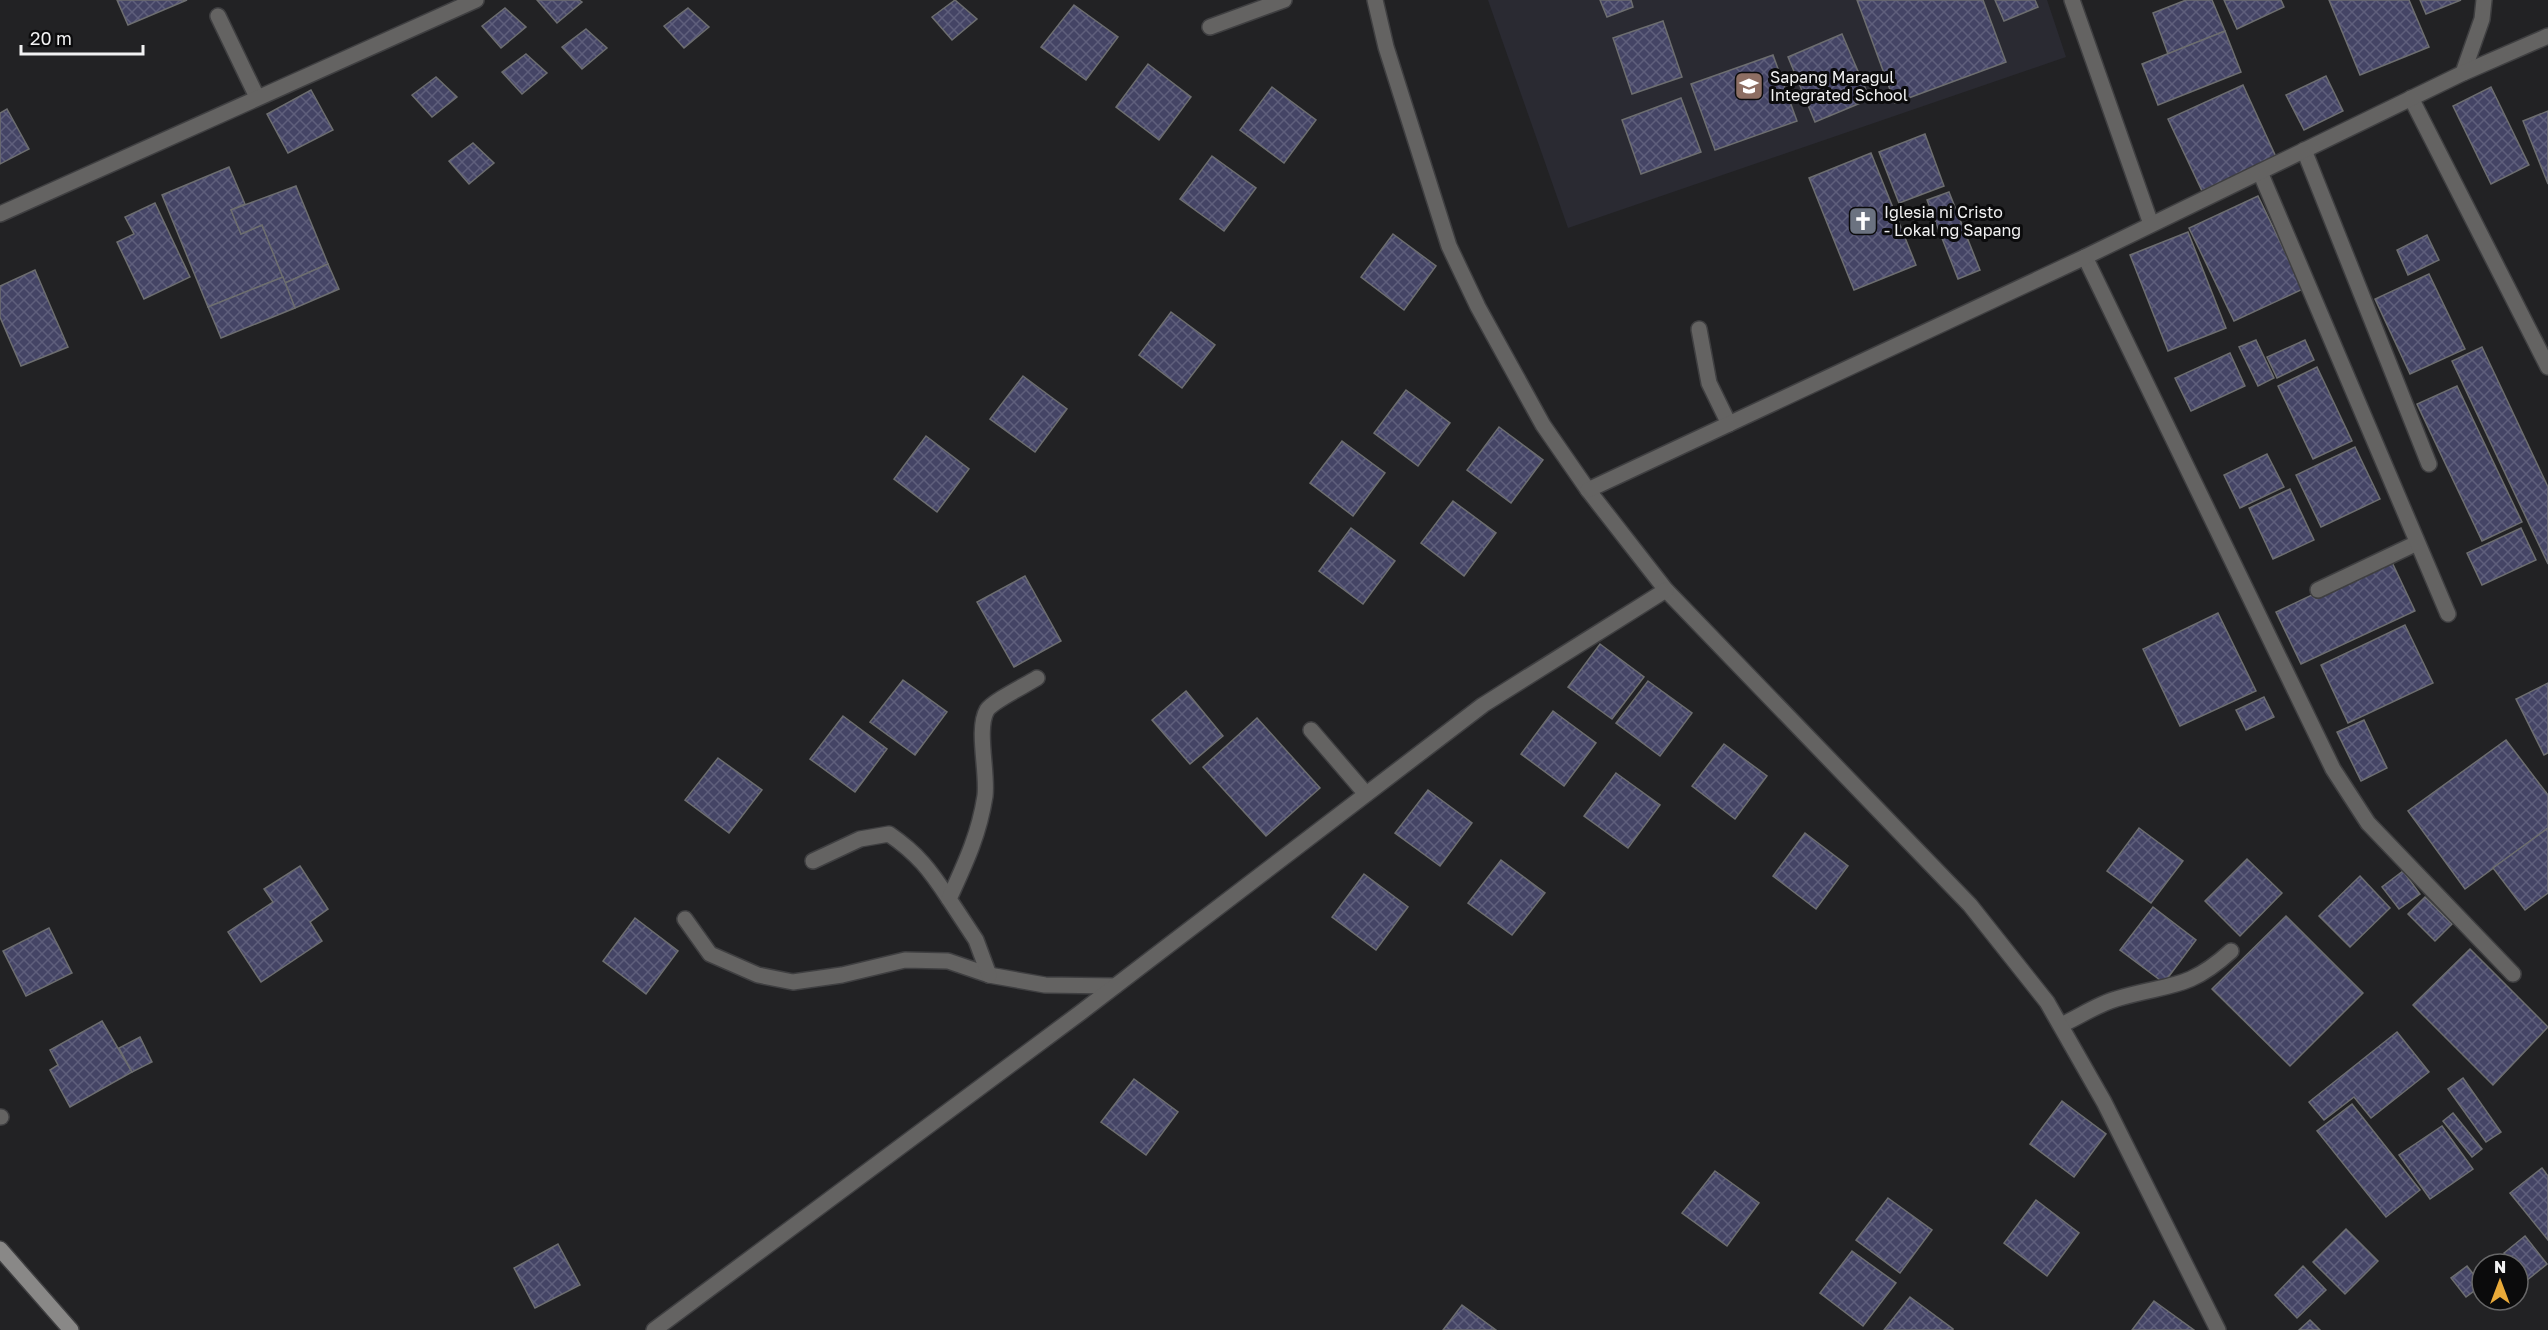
<svg xmlns="http://www.w3.org/2000/svg" width="2548" height="1330" viewBox="0 0 2548 1330" font-family="'Golos Text',sans-serif">
	<style>
		.built { fill: #2a2a32 }
		.building { fill: url(#building-cross-hatch); stroke: #6d6e70; stroke-width: 1.5 }
		.lines { fill: none; stroke-linecap: round; stroke-linejoin: round }
		.lane-casing { stroke: #3f3f41; stroke-width: 18 }
		.street-casing { stroke: #3f3f41; stroke-width: 18 }
		.secondary-casing { stroke: #3f3f41; stroke-width: 18 }
		.lane { stroke: #646362; stroke-width: 15 }
		.street { stroke: #646362; stroke-width: 15 }
		.secondary { stroke: #898887; stroke-width: 15 }
		.labels { text-anchor: middle; dominant-baseline: central; stroke-width: 6; stroke-linejoin: round; paint-order: stroke }
		.poi-label { font-size: 16px; fill: #f1f1f2; stroke: #0b0b0c; text-anchor: start }
	</style>
	<defs>
		<pattern id="building-cross-hatch" width="8" height="8" patternUnits="userSpaceOnUse" patternTransform="scale(1.5)"><rect width="8" height="8" fill="#444465"/><path d="M0 0l8 8M0 8l8-8" fill="none" stroke="#5f5f7c"/></pattern>
	</defs>
	<rect width="100%" height="100%" fill="#222224"/>
	<polygon class="built" points="1488,0 2047,0 2066,57 1568,228"/>
	<g class="building">
		<polygon points="117,0 187,0 128,25"/>
		<polygon points="537,0 579,0 582,2 557,23"/>
		<polygon points="955,0 977,19 952,40 932,17"/>
		<polygon points="1600,0 1631,0 1633,7 1607,17"/>
		<polygon points="1857,0 1983,0 2006,62 1895,103"/>
		<polygon points="1995,0 2035,0 2038,7 2004,21"/>
		<polygon points="2186,0 2212,0 2225,31 2168,54 2153,13"/>
		<polygon points="2224,0 2281,0 2284,7 2237,29"/>
		<polygon points="2329,0 2409,0 2429,47 2360,75"/>
		<polygon points="2420,0 2461,0 2426,14"/>
		<polygon points="1074,5 1118,37 1086,80 1041,47"/>
		<polygon points="505,8 526,27 501,48 482,26"/>
		<polygon points="688,8 709,27 684,48 664,26"/>
		<polygon points="1663,21 1682,77 1632,94 1613,38"/>
		<polygon points="586,29 607,48 582,69 562,47"/>
		<polygon points="2225,31 2241,72 2158,105 2142,64"/>
		<polygon points="1842,34 1870,99 1815,122 1788,57"/>
		<polygon points="526,54 547,73 522,94 502,72"/>
		<polygon points="1773,55 1797,121 1715,150 1691,84"/>
		<polygon points="1148,64 1191,97 1159,140 1116,107"/>
		<polygon points="2326,76 2343,111 2304,130 2286,95"/>
		<polygon points="436,77 457,97 432,117 412,95"/>
		<polygon points="2243,85 2276,157 2202,191 2168,119"/>
		<polygon points="1272,87 1316,120 1284,163 1240,130"/>
		<polygon points="2491,87 2529,165 2491,184 2453,106"/>
		<polygon points="311,90 333,130 288,153 267,114"/>
		<polygon points="1681,98 1701,152 1641,174 1622,120"/>
		<polygon points="7,109 29,149 0,164 0,113"/>
		<polygon points="2548,111 2548,184 2523,121"/>
		<polygon points="1925,134 1944,186 1899,203 1879,152"/>
		<polygon points="473,143 494,163 469,184 449,161"/>
		<polygon points="1871,153 1916,265 1854,290 1809,178"/>
		<polygon points="1212,156 1256,188 1224,231 1180,199"/>
		<polygon points="229,167 245,204 231,210 241,234 262,225 283,277 208,307 162,195"/>
		<polygon points="296,186 328,264 285,283 262,225 241,234 231,210"/>
		<polygon points="1949,192 1980,270 1958,279 1927,200"/>
		<polygon points="2258,196 2303,289 2234,321 2189,228"/>
		<polygon points="155,203 190,277 144,299 117,242 134,234 125,217"/>
		<polygon points="2188,232 2226,328 2168,351 2130,255"/>
		<polygon points="1393,234 1436,266 1404,310 1361,277"/>
		<polygon points="2427,235 2439,260 2408,275 2397,250"/>
		<polygon points="328,264 339,289 295,308 285,283"/>
		<polygon points="35,270 68,347 21,366 0,317 0,286"/>
		<polygon points="2429,274 2465,349 2410,374 2375,299"/>
		<polygon points="283,277 295,308 221,338 208,307"/>
		<polygon points="1171,312 1215,345 1182,388 1139,355"/>
		<polygon points="2256,340 2274,378 2258,386 2239,347"/>
		<polygon points="2305,340 2314,360 2277,378 2267,357"/>
		<polygon points="2482,347 2548,487 2548,564 2452,361"/>
		<polygon points="2230,353 2245,386 2191,411 2175,378"/>
		<polygon points="2317,367 2352,441 2313,459 2278,386"/>
		<polygon points="1023,376 1067,409 1035,452 990,419"/>
		<polygon points="2457,386 2522,522 2482,541 2417,404"/>
		<polygon points="1406,390 1450,423 1418,466 1374,433"/>
		<polygon points="1499,427 1543,460 1511,503 1467,470"/>
		<polygon points="926,436 969,469 937,512 894,479"/>
		<polygon points="1342,441 1385,473 1353,516 1310,483"/>
		<polygon points="2355,447 2380,499 2321,527 2296,475"/>
		<polygon points="2267,454 2284,487 2240,508 2224,475"/>
		<polygon points="2290,489 2314,540 2273,559 2249,508"/>
		<polygon points="1453,501 1496,533 1464,576 1421,543"/>
		<polygon points="1351,528 1395,561 1363,604 1319,571"/>
		<polygon points="2521,528 2536,560 2482,585 2467,553"/>
		<polygon points="2390,558 2415,611 2301,664 2276,612"/>
		<polygon points="1025,576 1061,641 1014,667 977,602"/>
		<polygon points="2218,613 2256,691 2180,726 2143,649"/>
		<polygon points="2405,625 2433,683 2348,723 2321,665"/>
		<polygon points="1600,644 1644,677 1612,719 1568,687"/>
		<polygon points="903,680 947,712 915,755 870,722"/>
		<polygon points="1648,681 1692,713 1660,756 1616,723"/>
		<polygon points="2548,683 2548,753 2544,755 2516,699"/>
		<polygon points="1186,691 1223,736 1190,764 1152,720"/>
		<polygon points="2264,697 2274,717 2246,730 2236,710"/>
		<polygon points="1553,711 1596,743 1564,786 1521,754"/>
		<polygon points="843,716 887,749 855,792 810,759"/>
		<polygon points="1257,718 1320,788 1266,836 1203,767"/>
		<polygon points="2364,720 2387,768 2361,781 2337,732"/>
		<polygon points="2506,740 2548,795 2548,828 2465,889 2408,811"/>
		<polygon points="1724,744 1767,776 1735,819 1692,786"/>
		<polygon points="718,758 762,790 729,833 685,800"/>
		<polygon points="1616,773 1660,805 1628,848 1584,816"/>
		<polygon points="1428,790 1472,823 1440,866 1395,833"/>
		<polygon points="2139,828 2183,861 2151,903 2107,871"/>
		<polygon points="2548,828 2548,893 2525,910 2493,868"/>
		<polygon points="1805,833 1848,866 1816,909 1773,876"/>
		<polygon points="2247,859 2282,893 2240,936 2205,901"/>
		<polygon points="1501,860 1545,893 1512,935 1468,903"/>
		<polygon points="300,866 328,909 310,922 322,941 261,982 228,932 273,902 264,889"/>
		<polygon points="2403,871 2420,894 2399,909 2382,887"/>
		<polygon points="1364,874 1408,907 1376,950 1332,917"/>
		<polygon points="2360,876 2390,908 2350,947 2319,916"/>
		<polygon points="2425,897 2452,924 2435,941 2408,914"/>
		<polygon points="2153,907 2196,940 2164,983 2120,950"/>
		<polygon points="2286,916 2363,993 2290,1066 2212,989"/>
		<polygon points="635,918 678,951 646,994 603,961"/>
		<polygon points="49,928 72,973 26,996 3,951"/>
		<polygon points="2470,949 2548,1027 2493,1085 2413,1005"/>
		<polygon points="102,1021 132,1072 70,1107 50,1070 58,1065 50,1050"/>
		<polygon points="2397,1032 2429,1072 2371,1118 2354,1097 2324,1120 2309,1102"/>
		<polygon points="140,1037 152,1062 132,1072 119,1048"/>
		<polygon points="2463,1078 2501,1132 2486,1142 2448,1089"/>
		<polygon points="1134,1079 1178,1112 1146,1155 1101,1122"/>
		<polygon points="2062,1101 2106,1134 2074,1177 2030,1144"/>
		<polygon points="2352,1104 2420,1190 2386,1217 2317,1131"/>
		<polygon points="2453,1113 2482,1149 2472,1157 2443,1121"/>
		<polygon points="2442,1126 2473,1169 2430,1199 2399,1155"/>
		<polygon points="2542,1168 2548,1176 2548,1240 2510,1193"/>
		<polygon points="1715,1171 1759,1203 1727,1246 1682,1213"/>
		<polygon points="1888,1198 1932,1230 1900,1273 1856,1240"/>
		<polygon points="2036,1200 2079,1233 2047,1276 2004,1243"/>
		<polygon points="2346,1229 2378,1261 2345,1294 2313,1262"/>
		<polygon points="2525,1236 2547,1264 2526,1281 2518,1271 2518,1264 2513,1264 2504,1253"/>
		<polygon points="558,1244 580,1285 535,1308 514,1268"/>
		<polygon points="1852,1251 1896,1283 1863,1326 1820,1293"/>
		<polygon points="2303,1266 2326,1290 2297,1318 2275,1295"/>
		<polygon points="2467,1266 2482,1285 2466,1297 2451,1278"/>
		<polygon points="1910,1297 1953,1329 1953,1330 1884,1330"/>
		<polygon points="2154,1301 2194,1330 2132,1330"/>
		<polygon points="1462,1305 1496,1330 1443,1330"/>
		<polygon points="2310,1320 2320,1330 2299,1330"/>
	</g>
	<g class="lines">
		<g class="lane-casing">
			<g id="lane">
				<polyline points="218,16 257,97"/>
				<polyline points="1210,27 1284,0"/>
				<polyline points="2411,98 2548,367"/>
				<polyline points="2304,150 2429,464"/>
				<polyline points="1699,329 1709,383 1729,424"/>
				<polyline points="2318,590 2417,543"/>
				<polyline points="1311,730 1366,794"/>
				<path d="M813 861 860 839 889 834C918 854 930 870 949 899"/>
				<path d="M2061 1025C2079 1017 2098 1004 2116 999 2169 983 2187 991 2231 951"/>
				<polyline points="0,1117 1,1117"/>
			</g>
		</g>
		<g class="street-casing">
			<g id="street">
				<polyline points="1375,0 1386,47 1449,246 1478,307 1543,425 1588,490 1666,590 1970,905 2047,1002 2104,1102 2218,1330"/>
				<polyline points="2072,0 2151,224"/>
				<polyline points="2463,73 2482,19 2484,0"/>
				<polyline points="2260,172 2448,614"/>
				<polyline points="0,214 476,0"/>
				<polyline points="2085,257 2333,769 2368,823 2513,974"/>
				<polyline points="1588,490 2085,257 2463,73 2548,36"/>
				<polyline points="685,919 710,954 758,975 793,982 842,975 905,960 948,961 989,975 1045,985 1115,986"/>
				<path d="M989 975 976 940 949 899C965 864 979 835 985 796 988 772 976 729 987 710 993 701 1026 685 1037 678"/>
				<polyline points="654,1330 1080,1013 1483,705 1666,590"/>
			</g>
		</g>
		<g class="secondary-casing">
			<polyline id="secondary" points="0,1249 71,1330"/>
		</g>
		<use href="#lane" class="lane"/>
		<use href="#street" class="street"/>
		<use href="#secondary" class="secondary"/>
	</g>
	<defs>
		<g id="school-square" transform="scale(1.5)"><rect x="-9" y="-9" width="18" height="18" rx="4" fill="#8d6e63" stroke="#0b0b0c"/><path d="M0-5L7-2L0 1L-7-2ZM-4 1L0 2.5L4 1V4Q0 6-4 4Z" fill="#fff"/></g>
		<g id="church-square" transform="scale(1.5)"><rect x="-9" y="-9" width="18" height="18" rx="4" fill="#6b7280" stroke="#0b0b0c"/><path d="M-1.2-6h2.4v3.5h3.3v2.4h-3.3V6h-2.4V-.1h-3.3v-2.4h3.3Z" fill="#fff"/></g>
	</defs>
	<g fill-rule="evenodd">
		<use href="#school-square" x="1749" y="86"/>
		<use href="#church-square" x="1863" y="221"/>
	</g>
	<g class="labels">
		<g class="poi-label">
			<text x="1770" y="77">Sapang Maragul<tspan x="1770" dy="18">Integrated School</tspan></text>
			<text x="1884" y="212">Iglesia ni Cristo<tspan x="1884" dy="18">- Lokal ng Sapang</tspan></text>
		</g>
	</g>
	<g transform="translate(2500 1282)"><circle r="28" fill="#0b0b0c" stroke="#676768" stroke-width="1.5"/>
	<path d="M0-4.5L10 22L0 15L-10 22Z" fill="#eaaa39"/>
	<text y="-9" font-size="16" font-weight="bold" text-anchor="middle" fill="#f1f1f2">N</text>
	</g>
	<path d="M21 45v9h122v-9" fill="none" stroke="#f1f1f2" stroke-width="3"/>
	<text x="30" y="45" font-size="18" fill="#f1f1f2" stroke="#0b0b0c" stroke-width="4.5" paint-order="stroke">20 m</text>
</svg>
